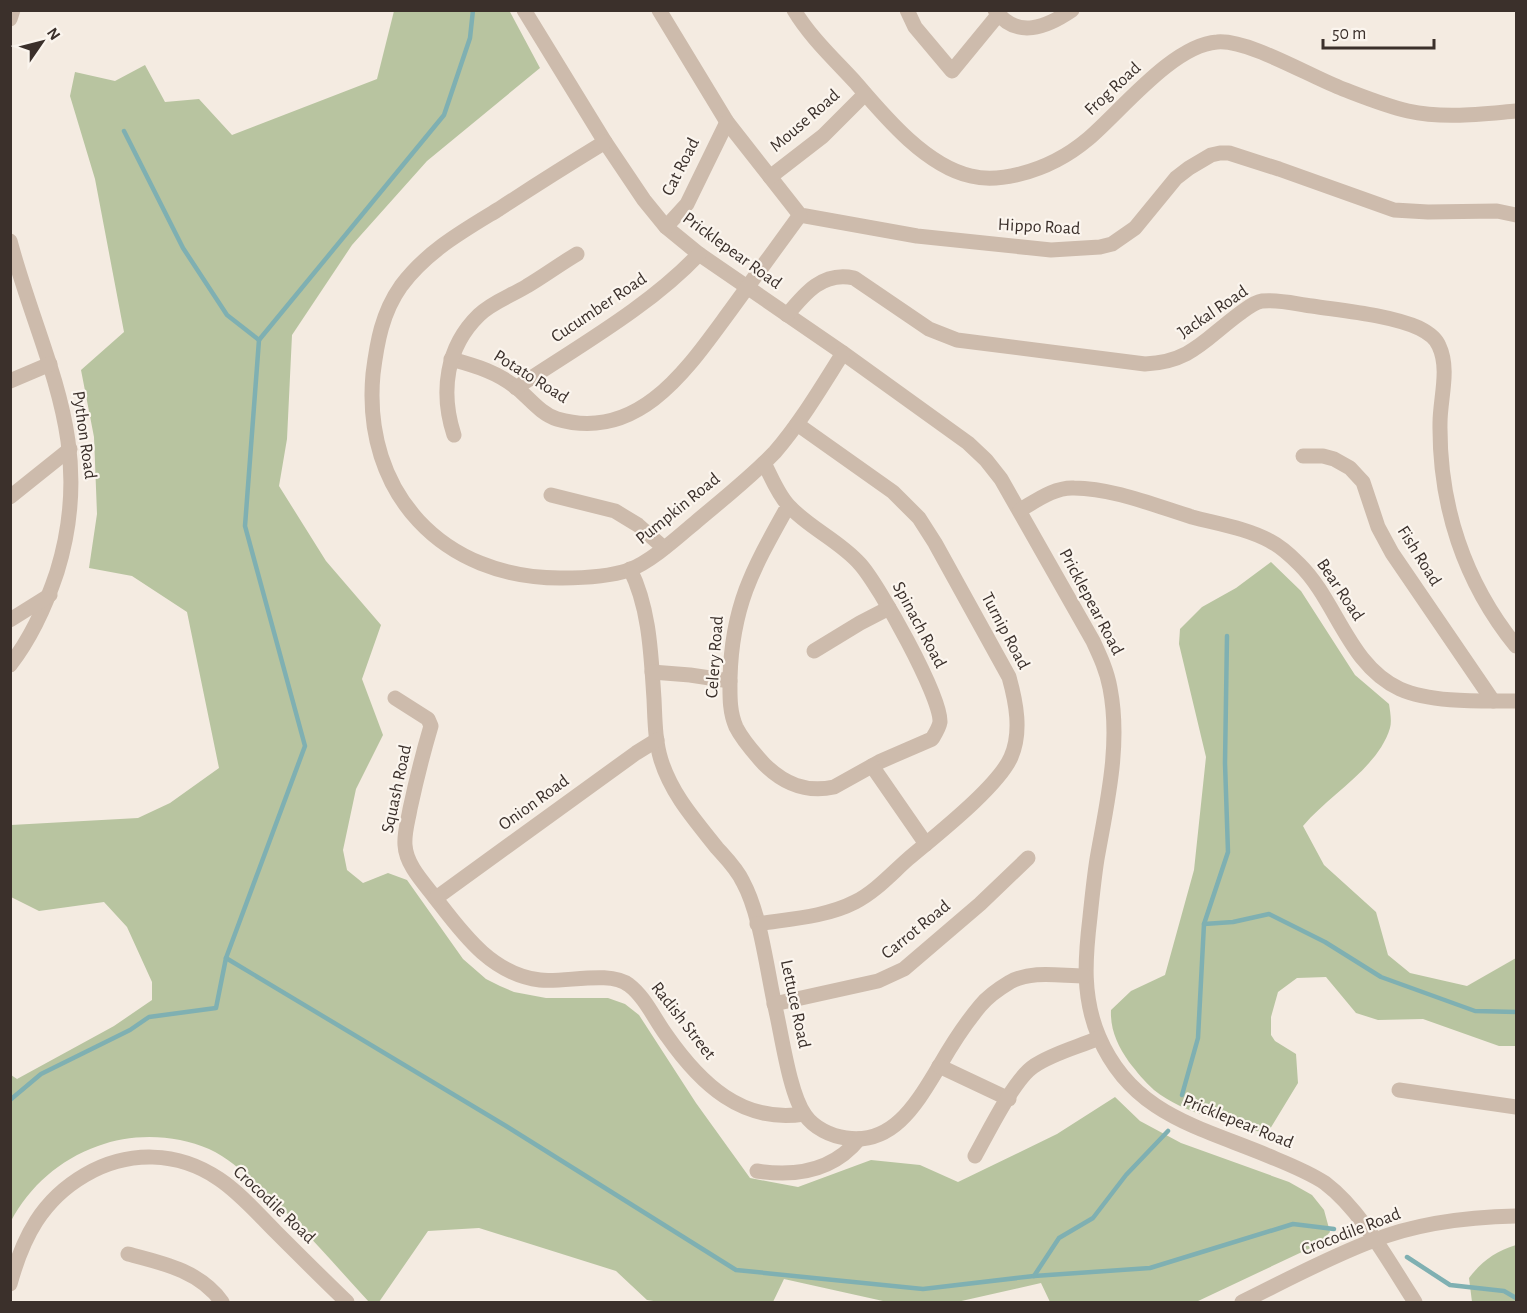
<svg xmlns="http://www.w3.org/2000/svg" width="1527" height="1313" viewBox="0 0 1527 1313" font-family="'Alegreya Sans',sans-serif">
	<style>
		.green { fill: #b8c4a0 }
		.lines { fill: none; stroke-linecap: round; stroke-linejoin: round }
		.stream { stroke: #7fb0b2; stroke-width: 4.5 }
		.minor { stroke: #cdbbac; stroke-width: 15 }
		.labels { text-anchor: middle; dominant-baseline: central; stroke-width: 4.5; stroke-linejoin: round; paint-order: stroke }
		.street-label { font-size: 18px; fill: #3b302b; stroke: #fbf5ee }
	</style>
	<rect width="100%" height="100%" fill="#f4ebe1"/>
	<g class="green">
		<path d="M509 10 540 68 427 161 352 245 292 335 287 439 279 486 326 561 381 625 362 679 383 735 356 789 343 850 347 870 363 883 388 873 407 880 463 959 486 979 500 986 514 992 546 998H608L625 1004 639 1015 696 1103 750 1178 798 1187 871 1160 920 1165 958 1182 1057 1134 1115 1097 1140 1121 1181 1143 1289 1182 1312 1195 1324 1210 1330 1232 1319 1244 1196 1302H1050L1041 1283 957 1302H884L883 1301 784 1279 773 1302H660L647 1300 616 1271 479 1228 428 1231 379 1302H369C332 1262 297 1220 256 1184 241 1170 227 1157 209 1149 175 1134 132 1133 98 1146 59 1160 30 1186 11 1221V1075L17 1079 114 1026 152 1000V982L127 927 104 902 39 911 11 897V825L138 818 170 803 219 768 187 612 132 576 89 568 97 514 94 437 81 370 124 332 95 179 70 96 75 72 115 81 145 65 165 102 199 99 232 135 377 79 394 11Z"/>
		<path d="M1271 562 1301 591 1355 675 1389 704C1390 711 1392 721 1390 728 1378 768 1330 794 1303 826L1324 865 1376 912 1388 955 1410 973 1467 986 1516 958V1046H1499L1423 1019 1378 1020 1356 1013 1326 977 1297 978 1278 992 1271 1017V1035L1275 1041 1296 1054 1298 1083 1267 1134C1230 1122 1185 1115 1154 1090 1144 1081 1137 1072 1129 1062 1118 1046 1110 1030 1111 1010L1131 991 1165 975 1194 870 1206 757 1179 644 1180 629 1202 607 1236 588Z"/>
		<path d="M1516 1245V1302H1472L1469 1278C1483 1260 1495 1252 1516 1245Z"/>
	</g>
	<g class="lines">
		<g class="stream">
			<polyline points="124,131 183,248 227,315 259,340"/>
			<polyline points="1204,924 1233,922 1269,914 1325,942 1381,977 1475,1011 1516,1012"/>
			<polyline points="226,958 506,1126 736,1270 923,1289 1034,1276 1150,1268 1293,1224 1334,1229"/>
			<polyline points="1182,1095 1198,1038 1204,924 1228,852 1225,763 1227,636"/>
			<polyline points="10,1100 41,1074 130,1030 149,1017 216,1008 226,958 305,746 245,526 259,340 444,115 470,38 473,10"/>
			<polyline points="1407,1257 1450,1285 1504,1291 1516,1298"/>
			<polyline points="1034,1276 1059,1238 1093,1218 1126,1175 1168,1131"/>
		</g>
		<g class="minor">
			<path d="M524 10 605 142 644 200 666 227 699 254 843 353 968 443 986 460 1001 479 1093 641C1100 656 1107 671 1110 688 1121 745 1107 802 1097 859 1094 878 1092 898 1090 917 1085 959 1082 997 1099 1037 1133 1117 1205 1128 1276 1159 1293 1166 1310 1173 1325 1183 1362 1211 1390 1264 1415 1302"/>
			<polyline points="659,10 727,122 800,215 917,236 1051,250 1100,247 1112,244 1135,228 1176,178 1189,168 1211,155 1220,153 1229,153 1279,169 1394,210 1428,212 1497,211 1516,215"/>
			<path d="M794 10C810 37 835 60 856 83 885 117 926 166 971 176 987 180 1004 178 1020 174 1044 168 1069 155 1088 139 1121 111 1173 45 1217 42 1248 39 1311 77 1343 89 1364 97 1386 106 1408 111 1444 119 1481 114 1516 111"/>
			<polyline points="907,10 915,27 952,71 998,15"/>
			<path d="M995 10C1017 40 1047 27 1072 10"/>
			<polyline points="10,19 13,10"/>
			<path d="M605 142C569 164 534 186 499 209 463 231 427 251 401 286 382 313 377 342 373 374 362 493 443 579 562 578 584 578 608 577 629 570 651 562 679 536 697 521 723 499 751 477 775 452 801 422 822 386 843 353"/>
			<polyline points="770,177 823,136 865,94"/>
			<polyline points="666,227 687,204 727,122"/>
			<path d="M10 241C42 360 97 443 57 572 46 605 32 637 10 665"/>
			<path d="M787 315C805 293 823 271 854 278L929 329 957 340 1145 364C1191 362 1205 339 1239 314 1246 309 1254 302 1262 301 1279 299 1296 304 1312 306 1345 311 1389 315 1419 328 1427 332 1436 338 1439 346 1450 369 1440 399 1440 423 1439 505 1464 582 1516 646"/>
			<path d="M451 359C476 366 498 372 518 389 530 399 541 414 557 419 639 443 688 368 730 311 753 279 777 247 800 215"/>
			<polyline points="10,381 50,364"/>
			<path d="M516 388C577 347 649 307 699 254"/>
			<path d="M454 435C440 392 446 347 479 315 492 302 511 296 527 286 544 276 560 264 577 254"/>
			<polyline points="1303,456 1323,456 1334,459 1350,468 1363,482 1378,527 1392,553 1493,701"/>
			<path d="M764 463C771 476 778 495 789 506 809 528 840 541 860 564 879 585 941 696 940 722 939 728 935 734 932 739L879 762 834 787C806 793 784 784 764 764 754 753 743 741 736 727 729 711 730 695 730 678 732 604 754 567 788 506"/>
			<polyline points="551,495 615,511 638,525 664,548"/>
			<polyline points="10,497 70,449"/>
			<path d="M1020 510C1036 501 1054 487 1074 488 1112 488 1156 506 1192 517 1218 524 1246 528 1270 541 1280 546 1291 556 1299 564 1337 601 1348 665 1400 689 1431 703 1482 701 1516 701"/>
			<path d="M630 569C650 609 651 656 654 699 655 720 655 741 661 760 672 795 695 820 717 848 726 858 737 869 743 882 761 915 767 972 776 1011 782 1037 790 1095 805 1115 814 1128 831 1136 846 1138 895 1146 919 1099 940 1065 952 1044 965 1024 980 1006 988 996 1000 988 1010 982 1032 970 1060 976 1085 976"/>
			<polyline points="10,620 50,595"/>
			<polyline points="814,651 860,623 889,608"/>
			<polyline points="652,672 690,675 730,681"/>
			<path d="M395 698 428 719 431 726C423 753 416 781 410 809 408 821 404 833 405 845 406 864 422 881 433 895 461 931 490 974 540 980 565 983 610 970 629 985 645 997 655 1020 667 1036 700 1083 742 1124 804 1114"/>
			<polyline points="872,766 926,844"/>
			<polyline points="436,898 636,753 657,740"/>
			<path d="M757 924C789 919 826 917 855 902 875 892 891 874 908 859 935 836 998 787 1011 757 1022 732 1016 702 1009 677L935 543 919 518 893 492 797 424"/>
			<polyline points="774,1004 878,981 904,969 980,904 1028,858"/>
			<polyline points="939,1066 1009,1099"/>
			<polyline points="1399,1090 1516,1107"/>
			<path d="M975 1156C988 1133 1014 1079 1034 1066 1053 1053 1078 1047 1099 1038"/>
			<path d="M757 1171C796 1177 833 1171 859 1139"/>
			<path d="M128 1254C163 1263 200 1271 222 1302"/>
			<path d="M10 1284C23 1237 42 1200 85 1175 128 1150 178 1151 219 1179 240 1193 258 1214 276 1232 299 1255 323 1279 347 1302"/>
			<path d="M1242 1302C1285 1281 1327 1258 1372 1241 1417 1223 1468 1217 1516 1216"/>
		</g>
	</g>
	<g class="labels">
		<g class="street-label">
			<text transform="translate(1113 89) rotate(-43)">Frog Road</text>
			<text transform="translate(805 121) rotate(-41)">Mouse Road</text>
			<text transform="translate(681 167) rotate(-63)">Cat Road</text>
			<text transform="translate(1039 227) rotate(3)">Hippo Road</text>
			<text transform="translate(732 251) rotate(36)">Pricklepear Road</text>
			<text transform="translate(599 308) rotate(-34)">Cucumber Road</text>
			<text transform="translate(1213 312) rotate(-34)">Jackal Road</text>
			<text transform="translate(531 377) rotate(32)">Potato Road</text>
			<text transform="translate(84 435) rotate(82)">Python Road</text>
			<text transform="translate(678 509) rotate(-39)">Pumpkin Road</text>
			<text transform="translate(1419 556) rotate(58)">Fish Road</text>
			<text transform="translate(1340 590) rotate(56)">Bear Road</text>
			<text transform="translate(1091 602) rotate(62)">Pricklepear Road</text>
			<text transform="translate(919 625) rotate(62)">Spinach Road</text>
			<text transform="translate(1005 631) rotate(62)">Turnip Road</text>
			<text transform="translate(715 657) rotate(-86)">Celery Road</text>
			<text transform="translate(397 789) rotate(-78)">Squash Road</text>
			<text transform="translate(534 803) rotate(-36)">Onion Road</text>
			<text transform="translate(916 930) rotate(-39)">Carrot Road</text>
			<text transform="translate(795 1004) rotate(78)">Lettuce Road</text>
			<text transform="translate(683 1021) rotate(52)">Radish Street</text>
			<text transform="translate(1238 1122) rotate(22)">Pricklepear Road</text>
			<text transform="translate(274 1205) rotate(43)">Crocodile Road</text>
			<text transform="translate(1351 1232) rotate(-21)">Crocodile Road</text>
		</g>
	</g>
	<rect width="1527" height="1313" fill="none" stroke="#3b302b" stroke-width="24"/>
	<g transform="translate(42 42) rotate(55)" stroke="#fbf5ee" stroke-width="4.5" paint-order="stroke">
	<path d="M0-4.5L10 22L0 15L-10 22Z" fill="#3b302b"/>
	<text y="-9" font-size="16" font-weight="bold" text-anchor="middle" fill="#3b302b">N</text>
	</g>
	<path d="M1323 39v9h111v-9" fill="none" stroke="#3b302b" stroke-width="3"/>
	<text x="1332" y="39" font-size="18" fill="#3b302b" stroke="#fbf5ee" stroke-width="4.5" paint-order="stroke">50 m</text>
</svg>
